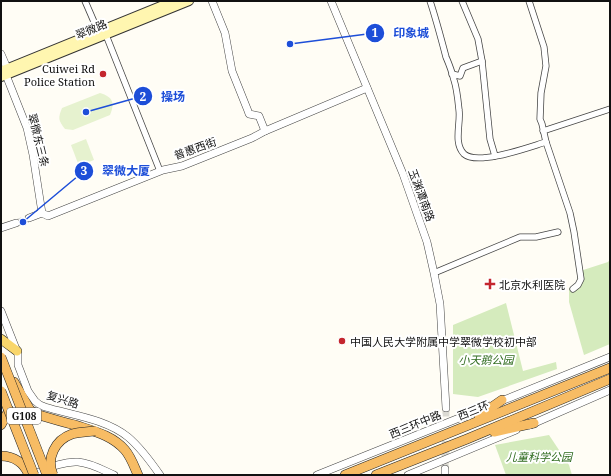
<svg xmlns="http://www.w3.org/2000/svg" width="611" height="476" viewBox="0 0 611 476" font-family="'Noto Serif','Noto Sans SC',serif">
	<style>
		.green { fill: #d5ebbd }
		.pitch { fill: #e6f2cf }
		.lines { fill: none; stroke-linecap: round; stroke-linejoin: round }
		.tertiary-tunnel { stroke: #dbdad3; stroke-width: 7; stroke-dasharray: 7 3.5; stroke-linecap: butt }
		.minor-casing { stroke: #444; stroke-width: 7 }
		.tertiary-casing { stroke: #444; stroke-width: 8 }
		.secondary-casing { stroke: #333; stroke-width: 10 }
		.primary-casing { stroke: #222; stroke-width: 10 }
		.trunk-casing { stroke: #222; stroke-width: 10 }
		.minor { stroke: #fff; stroke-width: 5.5 }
		.tertiary { stroke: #fff; stroke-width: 7 }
		.secondary { stroke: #fff6b0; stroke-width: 8 }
		.primary { stroke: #f9d66b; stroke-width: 9 }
		.trunk { stroke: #f7bc64; stroke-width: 9 }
		.trunk-bridge-casing { stroke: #222; stroke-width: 10; stroke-linecap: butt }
		.trunk-bridge { stroke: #f7bc64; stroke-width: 9 }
		.poi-dot { fill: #c4262e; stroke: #fff; stroke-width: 1.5 }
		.labels { text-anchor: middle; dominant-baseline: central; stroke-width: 4; stroke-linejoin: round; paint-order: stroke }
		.shield { fill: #fff; stroke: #585858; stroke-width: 1 }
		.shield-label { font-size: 10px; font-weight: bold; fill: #111 }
		.street-label { font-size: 11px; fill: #111; stroke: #fff }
		.poi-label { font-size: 11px; fill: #111; stroke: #fff; text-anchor: start }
		.park-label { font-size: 11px; font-style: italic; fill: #2f6b1f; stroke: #fff }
		.leader { fill: none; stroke: #1d4ed8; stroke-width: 1.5 }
		.callout-dot { fill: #1d4ed8; stroke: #fff; stroke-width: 1.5 }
		.mark-label { font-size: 12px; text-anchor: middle; font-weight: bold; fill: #fff }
		.callout-label { font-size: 12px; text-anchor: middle; font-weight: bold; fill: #1d4ed8; stroke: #fff; stroke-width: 4; stroke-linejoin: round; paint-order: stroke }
	</style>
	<rect width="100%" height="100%" fill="#fffdf5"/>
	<g class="green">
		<polygon points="610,259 610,344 584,355 569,302 569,289 578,282 577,272 608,262"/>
		<polygon points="506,303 523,371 556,362 557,369 478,397 453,394 453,325"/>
		<polygon points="549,435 569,465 572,475 506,475 495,445"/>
	</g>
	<g class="pitch">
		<path d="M100 93C113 97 115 103 110 115L73 130 65 129C58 120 58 118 62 108Z"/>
		<polygon points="86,139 94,160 79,166 71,145"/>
	</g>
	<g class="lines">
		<g class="tertiary-tunnel">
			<polyline points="16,223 29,218"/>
			<polyline points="445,469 446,408"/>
		</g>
		<g class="minor-casing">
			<g id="minor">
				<polyline points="85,1 98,31"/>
				<path d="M430 1C436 19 441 38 446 57 449 64 452 72 454 80 457 89 458 100 459 110 461 123 453 143 464 154 478 166 529 147 546 142"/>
				<polyline points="462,1 478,39 482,61 490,139 495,156"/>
				<polyline points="529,1 544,47 546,66 541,93 540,119 542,124 546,142 570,213 574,232 581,279 578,285 573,289"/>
				<polyline points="106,35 160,171"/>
				<polyline points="452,74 460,76 463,68 482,61"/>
				<polyline points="543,131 610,109"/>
				<polyline points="434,273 520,237 536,237 558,232"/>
			</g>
		</g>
		<g class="tertiary-casing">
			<g id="tertiary">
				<polyline points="212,1 225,33 232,71 248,111 249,114 259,116 265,131"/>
				<polyline points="331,1 403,174 427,242 434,273 440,304 446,408"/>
				<polyline points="1,54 7,68"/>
				<polyline points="6,75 27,128 33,155 42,213"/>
				<polyline points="29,218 42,213 48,216 163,170 182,166 252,138 265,131 367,88"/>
				<polyline points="1,228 16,223"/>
				<path d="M1 311 18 354V365L28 391 35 401 40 405 45 407C72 415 106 419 128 437 141 448 151 462 160 475"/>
				<polyline points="499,402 610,357"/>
				<polyline points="530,425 610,390"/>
				<path d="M32 475C47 469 62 461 78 462 91 463 103 470 114 475"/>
				<polyline points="317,475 489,406"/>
				<polyline points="408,475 516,430"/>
				<polyline points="445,475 445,469"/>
			</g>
		</g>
		<g class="secondary-casing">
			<g id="secondary">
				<polyline points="1,71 173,1"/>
				<polyline points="1,77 189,1"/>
			</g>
		</g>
		<g class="primary-casing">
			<polyline id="primary" points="1,339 17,351"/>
		</g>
		<g class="trunk-casing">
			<g id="trunk">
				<path d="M14 382 30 410 36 414C49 418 62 422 75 425 93 431 112 435 125 450 131 457 134 466 138 475"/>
				<polyline points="479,416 502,400"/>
				<polyline points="1,425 9,410"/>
				<polyline points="494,432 534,423"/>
				<path d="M1 456C14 456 24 463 29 475"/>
				<polyline points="345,475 610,368"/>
				<polyline points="376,475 467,439 610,379"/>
			</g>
		</g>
		<use href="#minor" class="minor"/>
		<use href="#tertiary" class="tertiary"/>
		<use href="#secondary" class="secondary"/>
		<use href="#primary" class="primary"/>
		<use href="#trunk" class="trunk"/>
		<g class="trunk-bridge-casing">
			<g id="trunk-bridge">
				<polyline points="1,357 47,475"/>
				<polyline points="1,391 34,475"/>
				<path d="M53 475C46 458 55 440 72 434 79 432 87 432 95 431"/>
			</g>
		</g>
		<use href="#trunk-bridge" class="trunk-bridge"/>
	</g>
	<g class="poi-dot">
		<circle cx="103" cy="74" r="4"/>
		<path d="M488 278h4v4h4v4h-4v4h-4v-4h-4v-4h4z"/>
		<circle cx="342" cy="341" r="4"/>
	</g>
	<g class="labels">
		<rect class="shield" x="7" y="408" width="34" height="16" rx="3"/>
		<g class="shield-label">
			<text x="24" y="416">G108</text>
		</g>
		<g class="street-label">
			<text transform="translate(91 29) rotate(-22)">翠微路</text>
			<text transform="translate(39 140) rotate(76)">翠微东三条</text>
			<text transform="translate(195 148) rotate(-20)">普惠西街</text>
			<text transform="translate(422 195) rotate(70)">玉渊潭南路</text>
			<text transform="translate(63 399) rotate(17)">复兴路</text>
			<text transform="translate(473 410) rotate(-22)">西三环</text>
			<text transform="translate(415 424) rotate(-22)">西三环中路</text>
		</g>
		<g class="poi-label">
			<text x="95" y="68" text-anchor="end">Cuiwei Rd<tspan x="95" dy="13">Police Station</tspan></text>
			<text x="499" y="284">北京水利医院</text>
			<text x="350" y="341">中国人民大学附属中学翠微学校初中部</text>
		</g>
		<g class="park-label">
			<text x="486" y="359">小天鹅公园</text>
			<text x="539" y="456">儿童科学公园</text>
		</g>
	</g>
	<path class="leader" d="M290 44L375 33M86 112L143 96M23 222L84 171"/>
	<g class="callout-dot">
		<circle cx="290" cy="44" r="4"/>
		<circle cx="86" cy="112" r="4"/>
		<circle cx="23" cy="222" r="4"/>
		<circle cx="375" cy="33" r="10"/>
		<circle cx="143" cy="96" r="10"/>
		<circle cx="84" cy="171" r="10"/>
	</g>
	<g class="mark-label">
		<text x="375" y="37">1</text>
		<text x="143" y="101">2</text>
		<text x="84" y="175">3</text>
	</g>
	<g class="callout-label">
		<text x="411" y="37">印象城</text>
		<text x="173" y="101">操场</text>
		<text x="126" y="175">翠微大厦</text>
	</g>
	<rect width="611" height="476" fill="none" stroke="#111111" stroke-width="4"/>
</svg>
